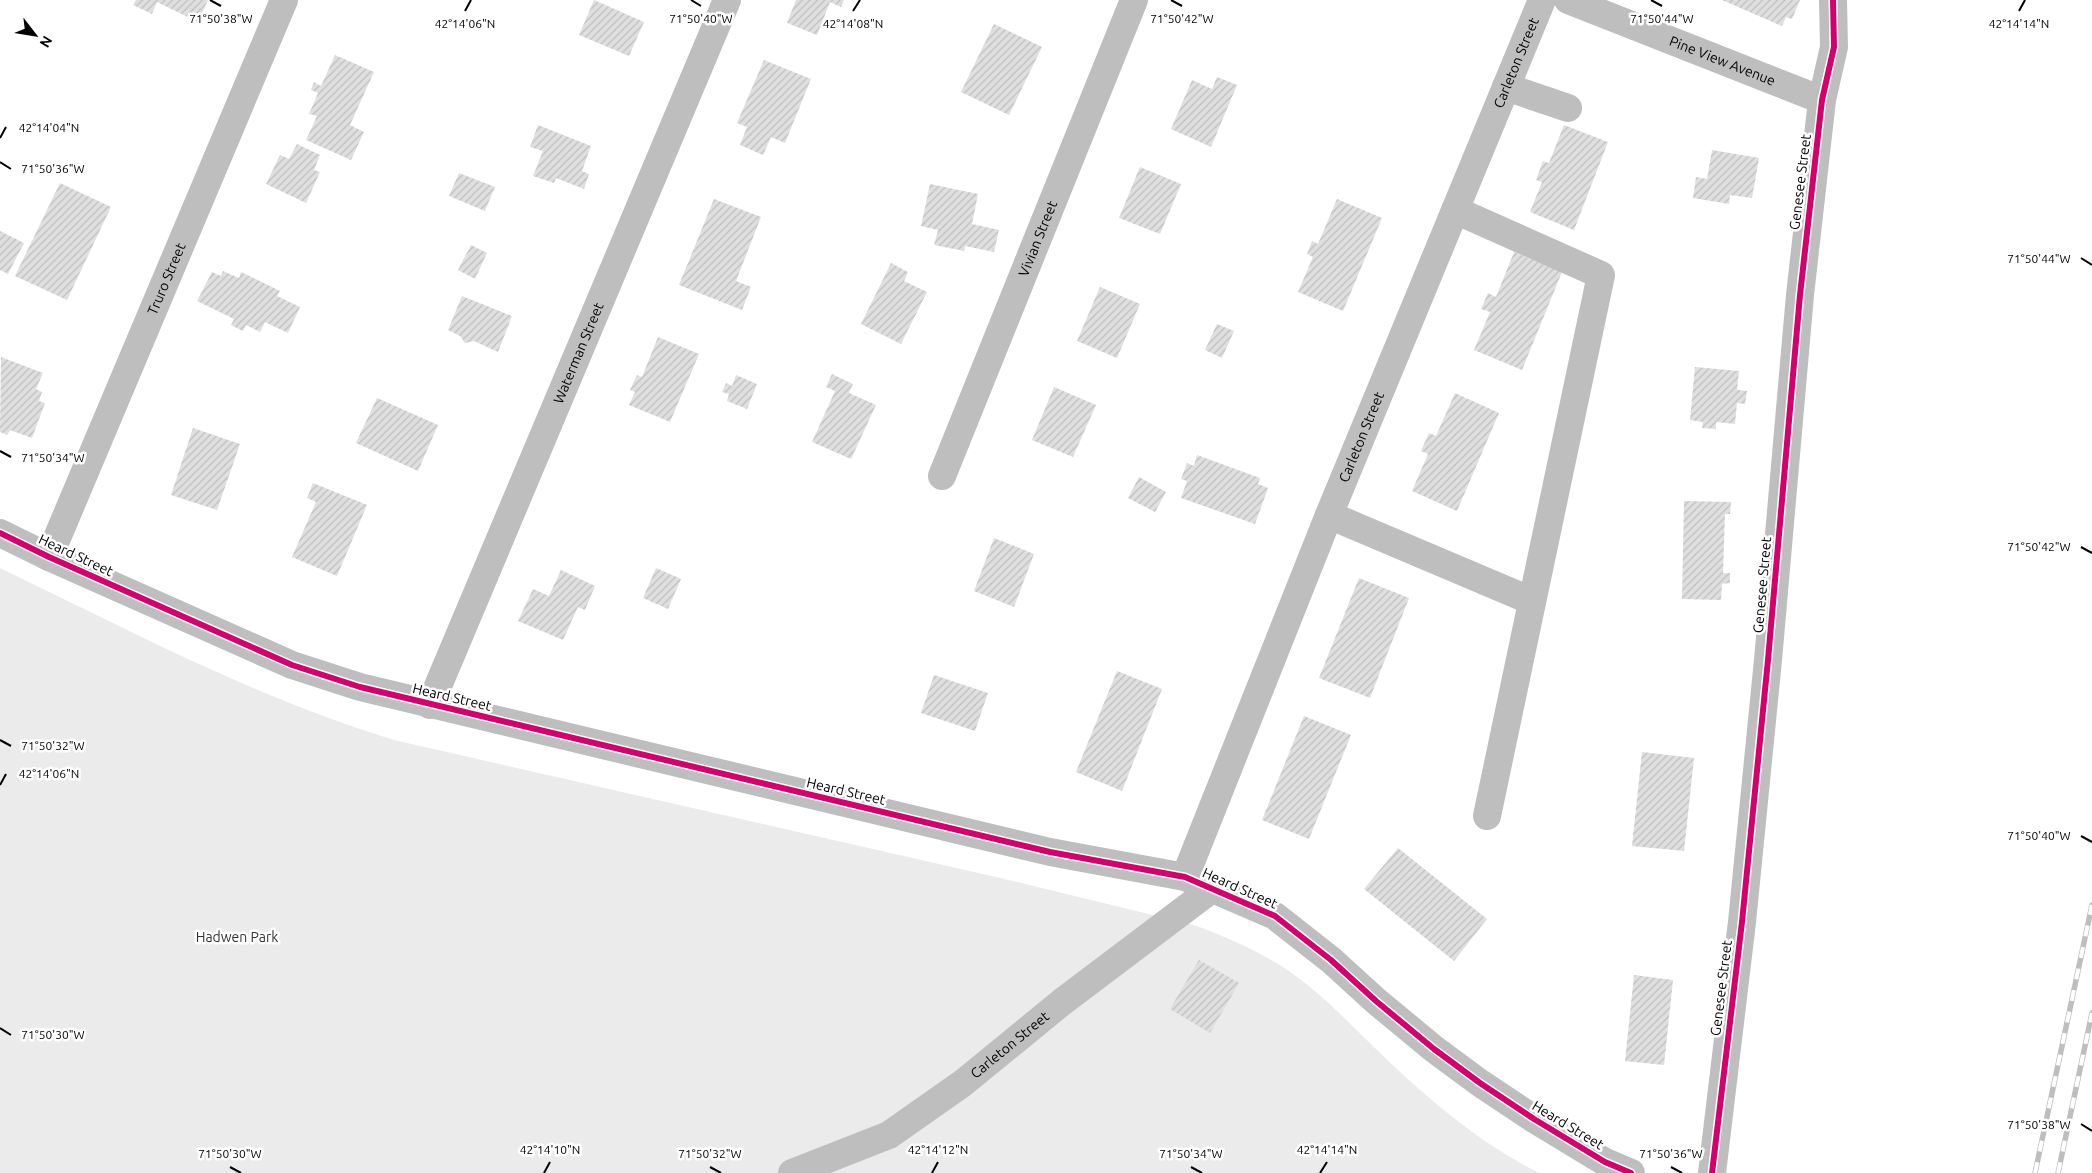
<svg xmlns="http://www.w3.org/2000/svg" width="2092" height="1173" viewBox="0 0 2092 1173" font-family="Ubuntu,sans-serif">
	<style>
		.green { fill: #ebebeb }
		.building { fill: url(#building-hatch) }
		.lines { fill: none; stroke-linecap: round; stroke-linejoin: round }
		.minor { stroke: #bebebe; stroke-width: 28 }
		.rail-casing { stroke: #bebebe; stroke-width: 5.5 }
		.rail { stroke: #fff; stroke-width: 4; stroke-dasharray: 11; stroke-linecap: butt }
		.cycleway-casing { stroke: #fff; stroke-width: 9 }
		.cycleway { stroke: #d6006c; stroke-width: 6 }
		.ticks { fill: none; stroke: #000; stroke-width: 2 }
		.labels { text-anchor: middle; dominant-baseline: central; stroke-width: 5; stroke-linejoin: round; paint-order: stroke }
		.street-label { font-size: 14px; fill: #000; stroke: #fff }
		.park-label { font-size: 14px; fill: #323232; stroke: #fff }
		.ticks-label { font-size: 12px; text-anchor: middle; fill: #000; stroke: #fff; stroke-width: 5; stroke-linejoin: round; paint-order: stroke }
	</style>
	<defs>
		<pattern id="building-hatch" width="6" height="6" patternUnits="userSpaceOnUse" patternTransform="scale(1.25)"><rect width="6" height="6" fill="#dfdfdf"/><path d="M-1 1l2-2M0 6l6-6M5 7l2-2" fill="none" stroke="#bebebe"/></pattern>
	</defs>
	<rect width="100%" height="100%" fill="#fff"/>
	<path class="green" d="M0 568C129 630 256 698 394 740L996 877 1194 925C1229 938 1261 952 1292 973 1324 996 1351 1025 1379 1052 1428 1099 1478 1142 1539 1173H0Z"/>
	<g class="building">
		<polygon points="136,0 208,0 198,22 157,2 152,14 133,5"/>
		<polygon points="594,0 644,22 629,56 579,35"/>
		<polygon points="796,0 844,0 841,7 830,2 817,35 787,23"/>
		<polygon points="1722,0 1800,0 1792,19 1786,17 1782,26"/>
		<polygon points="994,24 1042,47 1009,115 961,92"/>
		<polygon points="335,55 374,72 350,125 364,132 351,160 306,140 317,116 309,114 318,93 311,90 314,82 321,86"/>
		<polygon points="764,60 811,79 785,143 771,137 763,155 740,145 747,127 737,123"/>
		<polygon points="1217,77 1237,85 1211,147 1171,129 1192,80 1212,89"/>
		<polygon points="538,125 591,146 582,171 589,174 584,189 556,178 554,183 533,176 543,151 530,147"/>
		<polygon points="1564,125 1608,142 1574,230 1530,212 1542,182 1536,180 1543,161 1549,163"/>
		<polygon points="297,144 320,155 314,170 320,172 306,203 266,184 280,155 289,159"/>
		<polygon points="1712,150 1759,158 1752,198 1730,195 1729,204 1693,198 1696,177 1707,179"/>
		<polygon points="1140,167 1181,184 1160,234 1119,218"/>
		<polygon points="459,173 495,187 485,211 449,196"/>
		<polygon points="60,183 111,207 67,300 15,276"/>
		<polygon points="930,184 978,194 972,224 999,230 994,252 965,246 964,251 934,245 938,230 921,226"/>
		<polygon points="714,199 761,217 736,281 751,287 742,310 679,285"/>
		<polygon points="1337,199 1382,218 1343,311 1298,292 1313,257 1307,254 1312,241 1318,244"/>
		<polygon points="0,231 24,243 8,274 0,270"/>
		<polygon points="471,245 487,253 475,279 458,270"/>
		<polygon points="1514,252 1562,272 1522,370 1474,350 1490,312 1481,309 1488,293 1496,297"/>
		<polygon points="891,263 908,272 904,281 927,292 901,344 861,324"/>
		<polygon points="223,271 239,278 241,272 280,291 277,296 300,307 288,333 265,322 260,332 246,325 243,331 231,325 234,319 197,301 212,272 221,276"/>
		<polygon points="1100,287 1140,304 1117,358 1077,341"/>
		<polygon points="462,296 512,316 498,352 474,341 465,343 460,336 448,330"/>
		<polygon points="1217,324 1234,331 1222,358 1205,350"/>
		<polygon points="658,337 699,354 670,422 629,405 635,392 630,390 637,375 642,377"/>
		<polygon points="1,357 43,373 36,389 42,392 39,401 45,403 32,438 10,430 7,435 0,432"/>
		<polygon points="1695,367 1739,371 1737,390 1747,391 1745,404 1737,403 1735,424 1716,422 1716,429 1702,428 1703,422 1690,420"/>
		<polygon points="832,374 853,384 849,393 876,405 851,459 812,442 835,391 826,387"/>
		<polygon points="736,375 757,384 747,409 727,401 729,394 722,392 726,383 732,386"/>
		<polygon points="1054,387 1096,405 1073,457 1032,440"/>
		<polygon points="1455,393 1499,413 1457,511 1412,491 1428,454 1421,451 1429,433 1436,436"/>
		<polygon points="377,398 438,425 418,471 356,443"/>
		<polygon points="193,428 240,444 217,510 171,495"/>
		<polygon points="1197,455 1260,478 1258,484 1268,488 1255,524 1181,498 1187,481 1181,479 1187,463 1194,466"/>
		<polygon points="1139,477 1166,492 1155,512 1128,498"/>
		<polygon points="313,483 367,505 337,576 292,557 316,502 307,498"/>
		<polygon points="1684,501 1731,502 1730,514 1725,514 1723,573 1730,573 1730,583 1722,584 1721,600 1682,599"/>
		<polygon points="994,538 1034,554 1014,607 974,591"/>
		<polygon points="656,568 681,579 668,609 643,598"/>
		<polygon points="561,570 595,586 585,610 578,607 563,640 518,621 533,589 549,596"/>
		<polygon points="1359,578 1409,598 1370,698 1319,678"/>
		<polygon points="1117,671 1162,689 1122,791 1076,772"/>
		<polygon points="934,675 988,693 975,731 921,713"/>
		<polygon points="1304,716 1351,735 1309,839 1262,820"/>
		<polygon points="1642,752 1694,758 1684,851 1632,846"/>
		<polygon points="1398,848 1487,919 1454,961 1364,889"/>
		<polygon points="1199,960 1239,983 1210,1033 1170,1009"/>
		<polygon points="1634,975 1673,980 1664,1065 1625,1061"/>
	</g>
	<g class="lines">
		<g class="minor">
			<path id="s1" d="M1568 0 1822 100"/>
			<polyline points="1506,87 1568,108"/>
			<polyline points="1455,210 1601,275 1487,816"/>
			<path id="s2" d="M942 476 1134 0"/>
			<polyline points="1329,515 1532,601"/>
			<polyline points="0,533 49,557 292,665 360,687 1050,852 1185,877 1275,916 1331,960 1376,1001 1434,1049 1480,1083 1534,1119 1605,1162 1631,1173"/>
			<path id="s3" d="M49 557 284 0"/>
			<path id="s4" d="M430 705 727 0"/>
			<path id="s5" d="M1185 877 1329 515 1542 0"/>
			<path id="s6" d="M792 1173 889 1135 963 1083 1062 1002 1213 888"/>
			<polyline points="1712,1173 1742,922 1768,660 1800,295 1822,100 1834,47 1833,0"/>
		</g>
		<g class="rail-casing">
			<g id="rail">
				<polyline points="2035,1173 2092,905"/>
				<polyline points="2058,1173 2092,1013"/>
			</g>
		</g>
		<use href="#rail" class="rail"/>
		<g class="cycleway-casing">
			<g id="cycleway">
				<polyline points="0,533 49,557 292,665 360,687 1050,852 1185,877 1275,916 1331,960 1376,1001 1434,1049 1480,1083 1534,1119 1605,1162 1631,1173"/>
				<polyline points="1712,1173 1742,922 1768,660 1800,295 1822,100 1834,47 1833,0"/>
			</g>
		</g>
		<use href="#cycleway" class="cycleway"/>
	</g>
	<path class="ticks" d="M210 0 221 6M691 0 701 6M1171 0 1182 6M1651 0 1662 6M465 11 471 0M853 11 860 0M2019 11 2025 0M0 138 6 127M0 162 11 169M2081 258 2092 265M0 451 11 457M2081 547 2092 553M0 740 11 746M0 785 6 774M2081 836 2092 842M0 1028 11 1035M2081 1124 2092 1131M230 1167 241 1173M710 1167 721 1173M1191 1167 1202 1173M1671 1167 1682 1173M544 1173 550 1162M932 1173 938 1162M1320 1173 1327 1162"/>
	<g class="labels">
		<g class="street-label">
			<text stroke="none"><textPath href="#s1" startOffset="166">Pine View Avenue</textPath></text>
			<text stroke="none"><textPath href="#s5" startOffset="879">Carleton Street</textPath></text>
			<text transform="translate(1800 182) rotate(-83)">Genesee Street</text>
			<text stroke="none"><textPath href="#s2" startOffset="256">Vivian Street</textPath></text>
			<text stroke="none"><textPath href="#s3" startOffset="302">Truro Street</textPath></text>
			<text stroke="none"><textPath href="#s4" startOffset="382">Waterman Street</textPath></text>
			<text stroke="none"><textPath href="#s5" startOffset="474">Carleton Street</textPath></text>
			<text transform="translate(76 555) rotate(25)">Heard Street</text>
			<text transform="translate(1762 585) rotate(-85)">Genesee Street</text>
			<text transform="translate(452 697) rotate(13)">Heard Street</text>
			<text transform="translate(846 791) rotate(13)">Heard Street</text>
			<text transform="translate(1240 888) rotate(24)">Heard Street</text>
			<text transform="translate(1721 988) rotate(-83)">Genesee Street</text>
			<text stroke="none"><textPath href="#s6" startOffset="255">Carleton Street</textPath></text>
			<text transform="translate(1568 1125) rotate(31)">Heard Street</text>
		</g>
		<g class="park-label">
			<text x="237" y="937">Hadwen Park</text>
		</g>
	</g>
	<g class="ticks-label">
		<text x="221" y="23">71°50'38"W</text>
		<text x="701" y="23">71°50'40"W</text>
		<text x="1182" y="23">71°50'42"W</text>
		<text x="1662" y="23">71°50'44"W</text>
		<text x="2019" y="28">42°14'14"N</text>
		<text x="465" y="28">42°14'06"N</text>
		<text x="853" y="28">42°14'08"N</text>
		<text x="49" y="132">42°14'04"N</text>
		<text x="53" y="173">71°50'36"W</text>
		<text x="2039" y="263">71°50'44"W</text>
		<text x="53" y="462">71°50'34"W</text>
		<text x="2039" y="551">71°50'42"W</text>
		<text x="53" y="750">71°50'32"W</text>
		<text x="49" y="778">42°14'06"N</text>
		<text x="2039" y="840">71°50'40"W</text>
		<text x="53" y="1039">71°50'30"W</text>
		<text x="2039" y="1129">71°50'38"W</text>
		<text x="550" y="1154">42°14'10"N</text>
		<text x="938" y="1154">42°14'12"N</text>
		<text x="1327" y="1154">42°14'14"N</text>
		<text x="230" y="1158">71°50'30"W</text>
		<text x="710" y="1158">71°50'32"W</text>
		<text x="1191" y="1158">71°50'34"W</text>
		<text x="1671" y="1158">71°50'36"W</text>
	</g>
	<g transform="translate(35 35) rotate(121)" stroke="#ffffff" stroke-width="4" paint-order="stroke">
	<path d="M0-4L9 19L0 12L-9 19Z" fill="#000000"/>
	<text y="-8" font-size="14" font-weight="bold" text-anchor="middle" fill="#000000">N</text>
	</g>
</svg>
